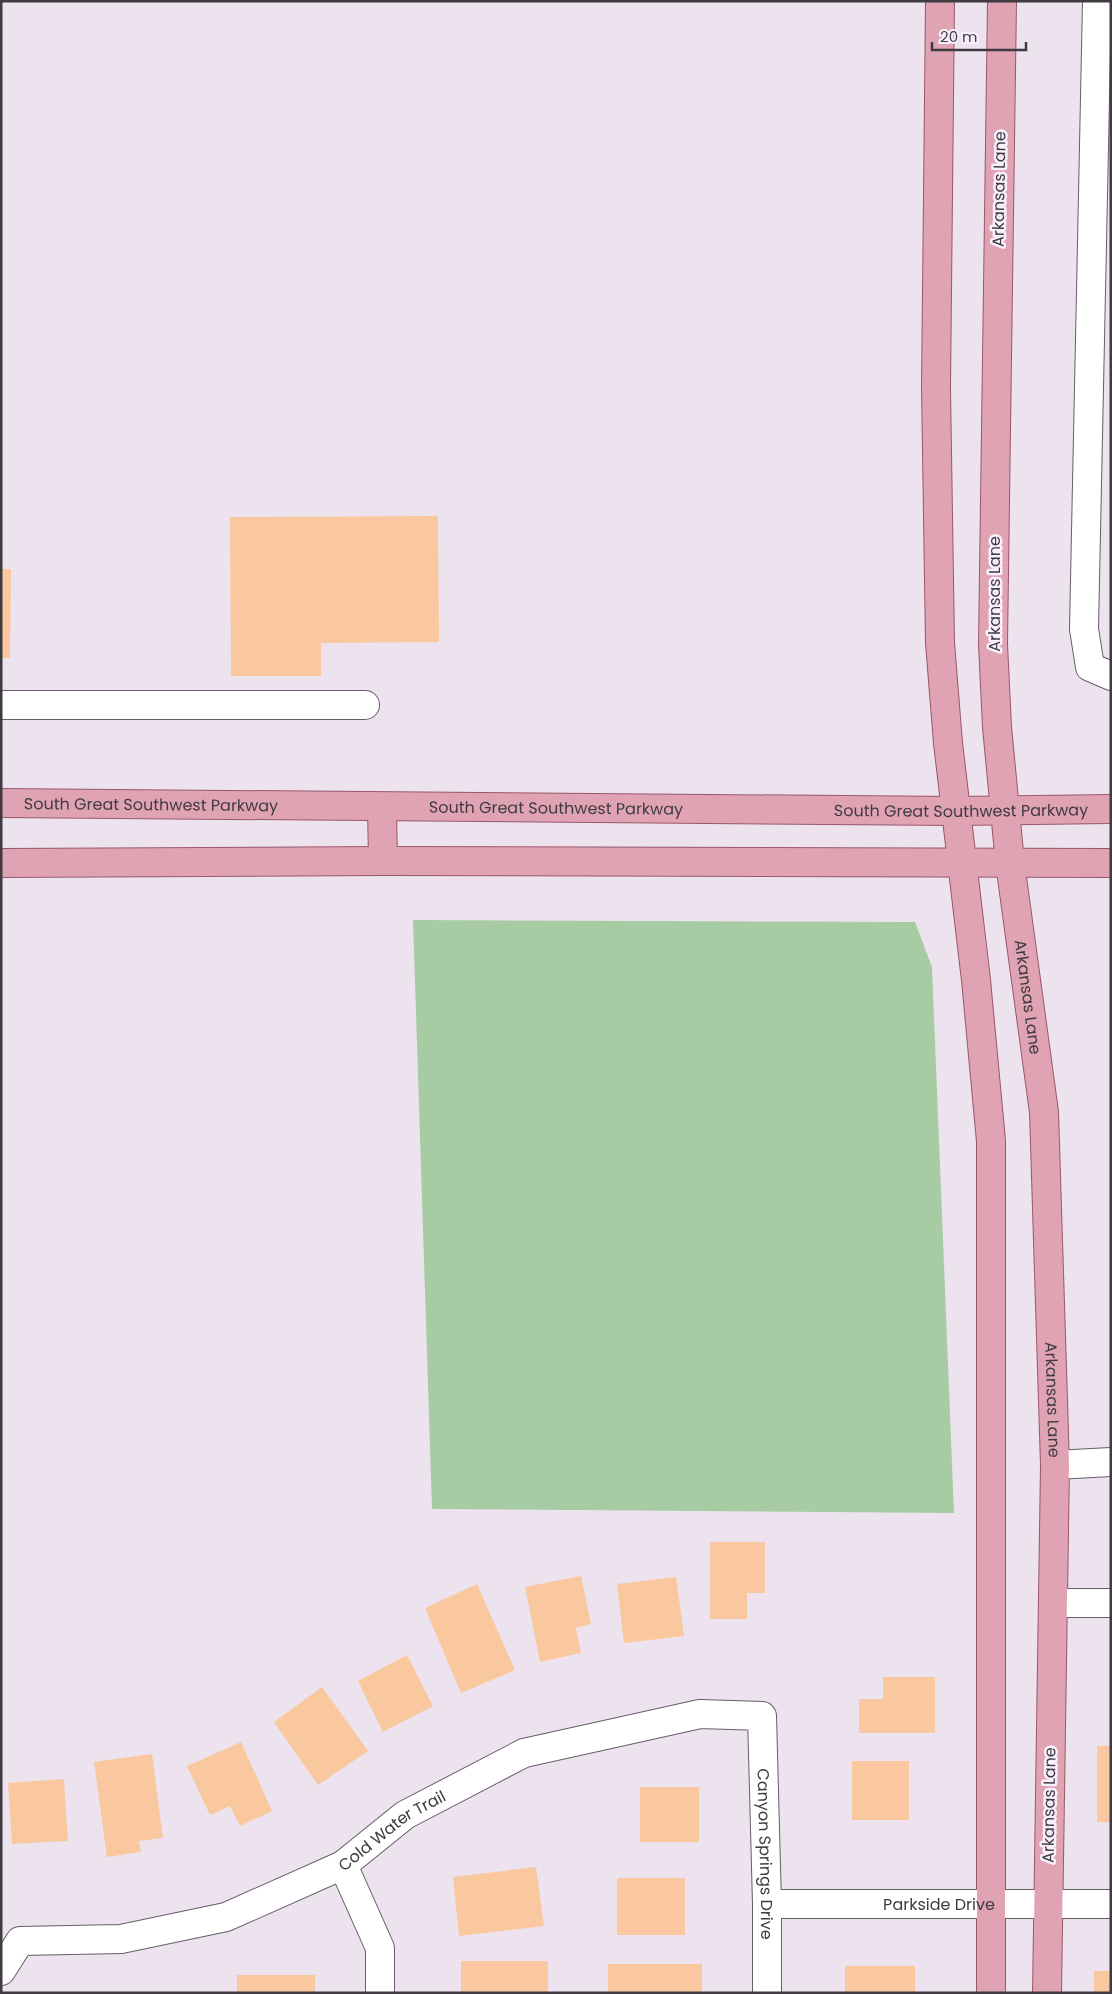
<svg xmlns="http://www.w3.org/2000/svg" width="1112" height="1994" viewBox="0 0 1112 1994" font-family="Poppins,sans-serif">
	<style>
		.green { fill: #a7cba3 }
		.building { fill: #f9c89e }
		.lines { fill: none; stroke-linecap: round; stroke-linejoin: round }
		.minor-casing { stroke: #665d68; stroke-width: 30 }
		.major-casing { stroke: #99576b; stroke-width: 30 }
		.minor { stroke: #fff; stroke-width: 28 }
		.major { stroke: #dfa3b4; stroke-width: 28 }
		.labels { text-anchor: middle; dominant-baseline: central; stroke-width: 5; stroke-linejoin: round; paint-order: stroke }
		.street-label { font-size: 16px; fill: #3f3b40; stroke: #faf0fd }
	</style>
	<rect width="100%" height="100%" fill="#ede3ef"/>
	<polygon class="green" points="413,920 915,922 932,967 954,1513 432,1509"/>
	<g class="building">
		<polygon points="438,516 439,642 321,643 321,676 231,676 230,517"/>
		<polygon points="1,569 11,569 10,658 1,658"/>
		<polygon points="710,1542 765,1542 765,1593 747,1593 747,1619 710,1619"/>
		<polygon points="581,1576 591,1624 576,1628 581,1653 540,1662 525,1587"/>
		<polygon points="676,1577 684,1636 624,1643 617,1584"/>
		<polygon points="477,1584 515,1670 461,1693 425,1608"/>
		<polygon points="407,1655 433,1706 383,1732 358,1681"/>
		<polygon points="883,1677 935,1677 935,1733 859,1733 859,1699 883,1699"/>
		<polygon points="322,1687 368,1751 318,1785 274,1722"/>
		<polygon points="241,1742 272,1811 240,1826 230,1806 210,1815 187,1766"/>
		<rect x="1097" y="1746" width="14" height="76"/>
		<polygon points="152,1754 163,1838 139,1841 141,1852 107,1857 94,1762"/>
		<rect x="852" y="1761" width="57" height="59"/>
		<polygon points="64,1779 68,1841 12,1844 8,1783"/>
		<rect x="640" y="1787" width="59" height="55"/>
		<polygon points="536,1867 544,1926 459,1936 453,1877"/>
		<rect x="617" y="1878" width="68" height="57"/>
		<rect x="461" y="1961" width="87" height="32"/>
		<rect x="608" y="1964" width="94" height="29"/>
		<rect x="845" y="1966" width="70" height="27"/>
		<rect x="1094" y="1971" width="17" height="22"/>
		<rect x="237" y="1975" width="78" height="18"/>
	</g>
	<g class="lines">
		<g class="minor-casing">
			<g id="minor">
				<polyline points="1097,1 1084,629 1090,667 1111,676"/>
				<polyline points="1,705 365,705"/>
				<polyline points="1055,1465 1111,1462"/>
				<polyline points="1053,1603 1111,1603"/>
				<polyline points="343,1865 380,1948 380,1993"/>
				<path id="s1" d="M767 1904H1111"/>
				<path id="s2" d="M1 1971 20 1941 121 1939 226 1917 343 1865 405 1815 524 1753 700 1714 762 1716 767 1904V1993"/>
			</g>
		</g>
		<g class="major-casing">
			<g id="major">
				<polyline points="940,1 936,388 940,643 948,743 976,980 991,1141 991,1993"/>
				<path id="s3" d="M1002 1 993 644 997 727 1010 863 1044 1112 1055 1465 1047 1993"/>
				<path id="s4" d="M1 803 956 811 1111 809"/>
				<polyline points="382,807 383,861"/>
				<polyline points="1,863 383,861 1111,863"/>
			</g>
		</g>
		<use href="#minor" class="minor"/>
		<use href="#major" class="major"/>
	</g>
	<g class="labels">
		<g class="street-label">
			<text transform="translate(999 189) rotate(-89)">Arkansas Lane</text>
			<text transform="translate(994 594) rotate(-90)">Arkansas Lane</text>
			<text stroke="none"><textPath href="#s4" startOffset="150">South Great Southwest Parkway</textPath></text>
			<text stroke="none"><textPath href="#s4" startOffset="555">South Great Southwest Parkway</textPath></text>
			<text stroke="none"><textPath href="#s4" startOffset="960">South Great Southwest Parkway</textPath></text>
			<text stroke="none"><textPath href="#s3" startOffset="998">Arkansas Lane</textPath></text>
			<text stroke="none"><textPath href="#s3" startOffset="1402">Arkansas Lane</textPath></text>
			<text transform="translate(1049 1805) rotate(-89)">Arkansas Lane</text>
			<text stroke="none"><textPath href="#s2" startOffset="432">Cold Water Trail</textPath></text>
			<text stroke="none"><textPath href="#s2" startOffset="966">Canyon Springs Drive</textPath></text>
			<text stroke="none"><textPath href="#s1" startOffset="172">Parkside Drive</textPath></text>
		</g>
	</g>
	<rect width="1112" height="1994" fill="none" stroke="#3f3b40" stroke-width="5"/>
	<path d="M932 42v8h94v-8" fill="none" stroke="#3f3b40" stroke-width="2.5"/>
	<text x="940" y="42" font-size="15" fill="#3f3b40" stroke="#faf0fd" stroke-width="4" paint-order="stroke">20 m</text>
</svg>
